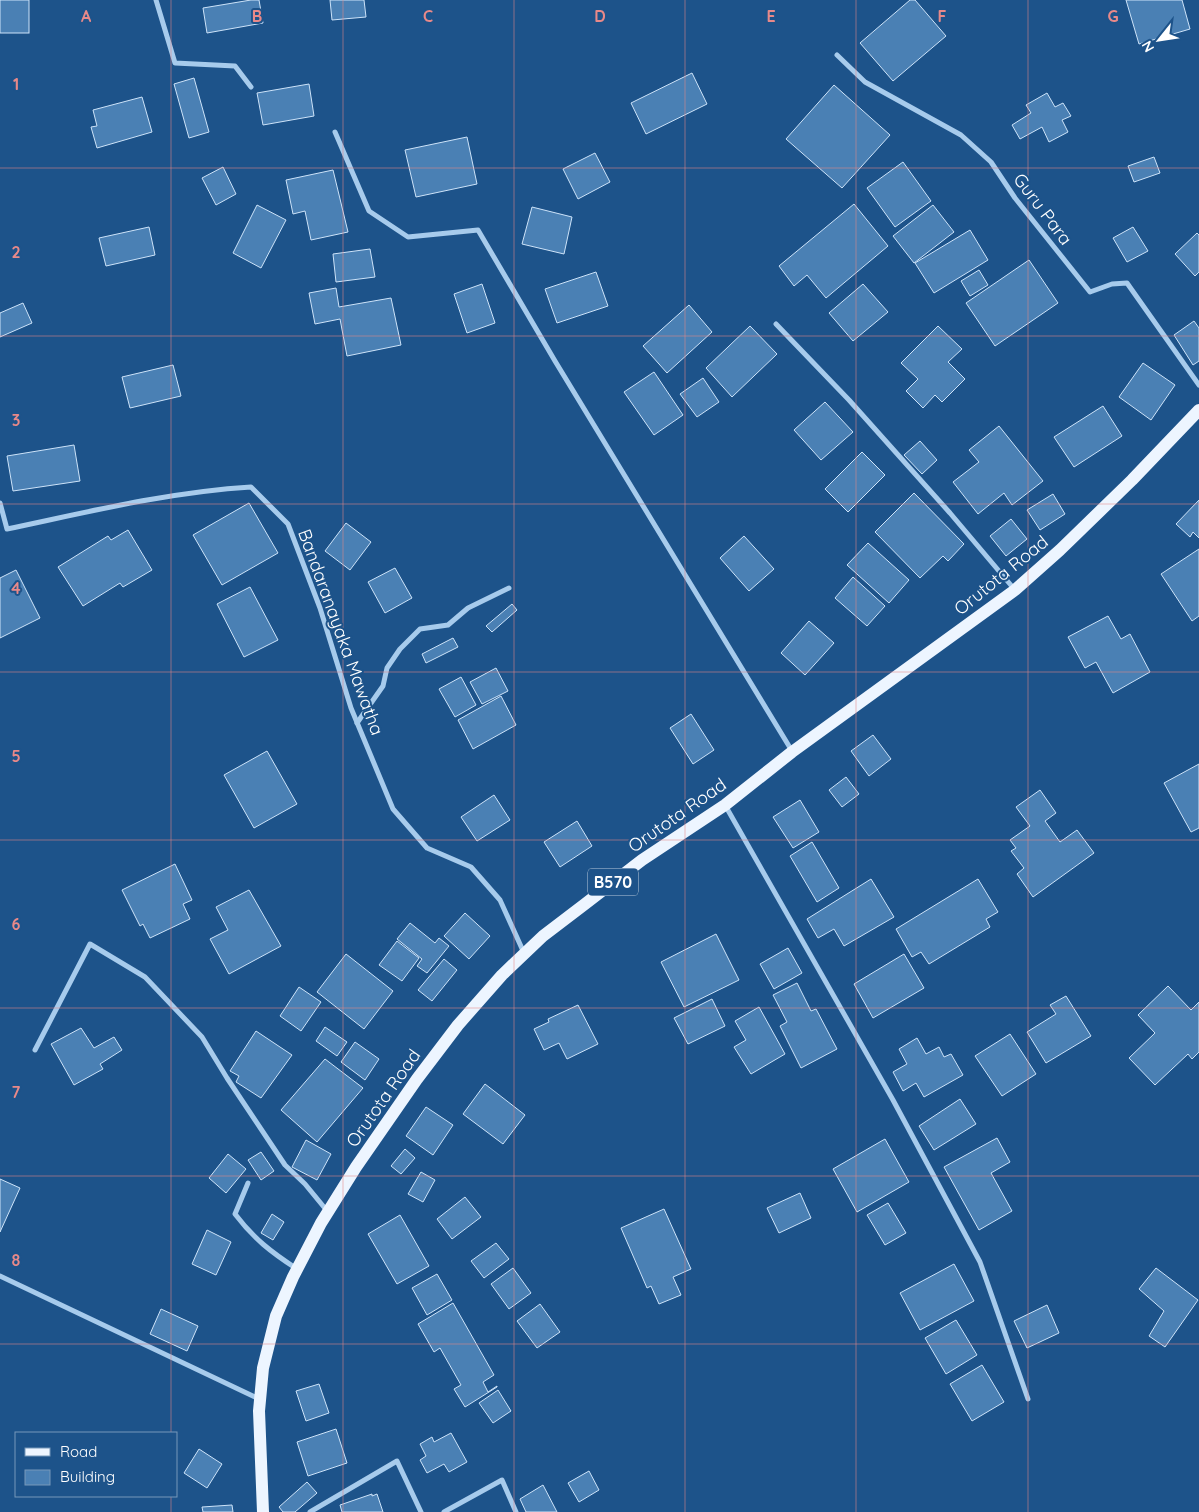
<svg xmlns="http://www.w3.org/2000/svg" width="1199" height="1512" viewBox="0 0 1199 1512" font-family="Quicksand,sans-serif">
	<style>
		.building { fill: #4a80b4; stroke: #cde3f9 }
		.lines { fill: none; stroke-linecap: round; stroke-linejoin: round }
		.minor { stroke: #a7cbec; stroke-width: 5 }
		.primary { stroke: #edf5ff; stroke-width: 12 }
		.grid { fill: none; stroke: #e88989; stroke-width: 1; stroke-opacity: 0.55 }
		.labels { text-anchor: middle; dominant-baseline: central; stroke-width: 4; stroke-linejoin: round; paint-order: stroke }
		.shield { fill: #1d538a; stroke: #bbcbdc; stroke-width: 1 }
		.shield-label { font-size: 16px; font-weight: bold; fill: #fff }
		.street-label { font-size: 18px; fill: #fff; stroke: #1d538a }
		.grid-label { font-size: 16px; text-anchor: middle; font-weight: bold; fill: #e88989; stroke: #1d538a; stroke-width: 4; stroke-linejoin: round; paint-order: stroke }
	</style>
	<rect width="100%" height="100%" fill="#1d538a"/>
	<g class="building">
		<rect x="0" y="0" width="29" height="33"/>
		<polygon points="251,0 259,0 263,23 207,33 203,8"/>
		<polygon points="330,0 364,0 366,17 332,20"/>
		<polygon points="910,0 915,0 946,36 893,81 860,43"/>
		<polygon points="1126,0 1182,0 1190,29 1139,44"/>
		<polygon points="692,73 707,104 646,134 631,103"/>
		<polygon points="194,78 209,132 189,138 174,84"/>
		<polygon points="309,84 314,116 263,125 257,93"/>
		<polygon points="834,85 890,135 842,188 786,139"/>
		<polygon points="1047,93 1055,107 1063,103 1071,116 1062,120 1068,132 1049,142 1042,127 1020,139 1012,125 1031,113 1026,105"/>
		<polygon points="142,97 152,132 97,148 91,127 97,126 93,110"/>
		<polygon points="467,137 477,184 416,197 405,150"/>
		<polygon points="595,153 610,182 578,199 563,169"/>
		<polygon points="1154,157 1160,173 1134,182 1128,166"/>
		<polygon points="903,162 931,201 895,227 867,188"/>
		<polygon points="223,167 236,194 216,205 202,178"/>
		<polygon points="333,170 348,232 311,240 305,211 293,214 286,180"/>
		<polygon points="854,204 888,246 826,298 807,275 794,286 779,266"/>
		<polygon points="257,205 286,220 261,268 233,253"/>
		<polygon points="933,205 954,232 914,263 893,236"/>
		<polygon points="532,207 572,217 564,254 522,244"/>
		<polygon points="149,227 155,255 106,266 99,238"/>
		<polygon points="1133,227 1148,251 1127,262 1113,238"/>
		<polygon points="970,230 988,260 934,293 915,263"/>
		<polygon points="1197,233 1199,235 1199,272 1195,276 1175,254"/>
		<polygon points="370,249 375,277 336,282 333,254"/>
		<polygon points="1029,260 1058,303 995,346 966,303"/>
		<polygon points="979,270 988,285 970,296 961,281"/>
		<polygon points="596,272 608,306 557,323 545,289"/>
		<polygon points="482,284 495,323 467,333 454,294"/>
		<polygon points="863,284 888,312 853,341 829,313"/>
		<polygon points="336,288 339,307 391,298 401,345 347,356 340,319 315,324 309,293"/>
		<polygon points="23,303 32,323 0,337 0,313"/>
		<polygon points="689,305 712,332 667,373 643,346"/>
		<polygon points="1194,321 1199,328 1199,361 1193,365 1174,335"/>
		<polygon points="750,326 777,354 732,397 706,368"/>
		<polygon points="938,326 962,349 948,362 965,379 942,402 935,395 923,408 906,391 918,379 901,363"/>
		<polygon points="1143,363 1175,385 1151,420 1119,397"/>
		<polygon points="173,365 181,396 130,408 122,377"/>
		<polygon points="654,372 683,415 654,435 624,392"/>
		<polygon points="703,378 719,402 697,417 680,394"/>
		<polygon points="825,402 853,432 821,460 794,430"/>
		<polygon points="1103,406 1122,436 1074,467 1054,437"/>
		<polygon points="999,426 1043,481 1012,505 1004,493 978,514 953,482 979,462 969,450"/>
		<polygon points="920,441 937,460 922,474 904,455"/>
		<polygon points="74,445 80,481 13,491 7,456"/>
		<polygon points="862,452 885,475 848,512 825,489"/>
		<polygon points="914,493 964,544 948,561 943,556 920,578 875,532"/>
		<polygon points="1053,494 1065,514 1040,530 1027,510"/>
		<polygon points="1199,500 1199,538 1193,532 1190,537 1176,524"/>
		<polygon points="249,503 278,553 222,585 193,535"/>
		<polygon points="1011,519 1027,539 1006,556 990,536"/>
		<polygon points="346,523 371,542 350,570 325,551"/>
		<polygon points="128,530 152,570 123,587 120,583 83,606 58,567 108,536 111,540"/>
		<polygon points="744,536 774,569 749,591 720,558"/>
		<polygon points="868,543 909,580 889,603 847,565"/>
		<polygon points="1199,549 1199,616 1192,621 1161,574"/>
		<polygon points="395,568 412,598 385,613 368,582"/>
		<polygon points="16,570 40,618 0,638 0,578"/>
		<polygon points="853,577 885,606 867,626 835,598"/>
		<polygon points="250,587 278,640 244,657 217,604"/>
		<polygon points="512,604 517,610 492,632 486,626"/>
		<polygon points="1108,616 1121,639 1130,634 1150,672 1113,693 1096,662 1085,668 1068,637"/>
		<polygon points="809,621 834,643 805,675 781,653"/>
		<polygon points="453,638 458,647 426,663 422,654"/>
		<polygon points="496,668 508,691 482,704 470,682"/>
		<polygon points="461,677 476,705 455,717 439,689"/>
		<polygon points="501,696 516,725 473,749 458,720"/>
		<polygon points="691,714 714,750 693,764 670,728"/>
		<polygon points="873,735 891,759 869,776 851,751"/>
		<polygon points="267,751 297,804 254,828 224,775"/>
		<polygon points="1199,764 1199,828 1191,832 1164,783"/>
		<polygon points="846,777 859,794 842,807 829,790"/>
		<polygon points="1040,790 1056,813 1045,821 1060,842 1077,830 1094,853 1033,897 1017,874 1024,868 1011,851 1016,848 1010,840 1030,826 1016,807"/>
		<polygon points="494,795 510,820 477,841 461,817"/>
		<polygon points="800,800 819,832 793,848 773,817"/>
		<polygon points="577,821 592,846 560,867 544,842"/>
		<polygon points="812,842 839,888 817,902 790,856"/>
		<polygon points="175,864 192,900 183,904 190,919 150,938 143,924 140,926 122,890"/>
		<polygon points="871,879 894,917 844,946 834,929 818,938 807,919"/>
		<polygon points="978,879 998,912 986,919 990,927 929,964 921,952 912,957 896,929"/>
		<polygon points="249,890 281,946 229,974 210,939 228,930 216,907"/>
		<polygon points="465,913 490,936 469,959 444,936"/>
		<polygon points="410,923 435,943 439,938 449,946 427,973 417,966 422,959 397,939"/>
		<polygon points="716,934 739,980 684,1007 661,962"/>
		<polygon points="397,941 419,958 402,981 379,965"/>
		<polygon points="788,948 802,973 774,989 760,964"/>
		<polygon points="346,954 393,991 364,1029 317,992"/>
		<polygon points="904,954 924,988 873,1018 854,984"/>
		<polygon points="444,959 457,970 432,1001 418,990"/>
		<polygon points="797,983 811,1011 816,1009 837,1049 801,1068 780,1026 787,1022 773,995"/>
		<polygon points="1168,986 1191,1010 1199,1002 1199,1052 1192,1059 1188,1054 1155,1085 1129,1058 1155,1033 1138,1015"/>
		<polygon points="299,987 321,1002 301,1031 280,1016"/>
		<polygon points="1066,996 1091,1036 1046,1063 1027,1032 1056,1014 1050,1005"/>
		<polygon points="712,999 725,1026 688,1044 674,1018"/>
		<polygon points="578,1005 598,1044 567,1059 559,1043 544,1050 534,1029 549,1022 548,1019"/>
		<polygon points="759,1007 785,1054 751,1074 734,1047 746,1040 735,1021"/>
		<polygon points="325,1027 347,1042 337,1056 316,1041"/>
		<polygon points="81,1028 94,1048 114,1037 122,1050 100,1064 103,1069 74,1085 51,1044"/>
		<polygon points="256,1031 292,1055 261,1098 236,1082 239,1076 230,1071"/>
		<polygon points="1010,1034 1036,1074 1002,1096 975,1056"/>
		<polygon points="917,1038 926,1054 939,1047 944,1057 951,1054 963,1075 924,1097 916,1083 903,1091 893,1072 907,1064 899,1049"/>
		<polygon points="355,1042 379,1059 365,1080 341,1062"/>
		<polygon points="325,1059 363,1088 317,1142 281,1110"/>
		<polygon points="485,1084 525,1115 503,1144 463,1114"/>
		<polygon points="960,1099 976,1124 934,1150 919,1126"/>
		<polygon points="426,1107 453,1125 433,1155 406,1136"/>
		<polygon points="997,1138 1010,1162 991,1173 1012,1211 979,1230 944,1167"/>
		<polygon points="885,1139 909,1182 857,1212 833,1169"/>
		<polygon points="306,1140 331,1154 317,1180 292,1167"/>
		<polygon points="405,1149 415,1158 401,1174 391,1166"/>
		<polygon points="261,1152 274,1171 261,1180 248,1160"/>
		<polygon points="228,1154 246,1169 226,1193 209,1178"/>
		<polygon points="421,1172 435,1180 423,1202 408,1194"/>
		<polygon points="0,1179 20,1188 0,1232"/>
		<polygon points="800,1193 811,1218 779,1233 767,1208"/>
		<polygon points="465,1197 481,1217 452,1239 437,1219"/>
		<polygon points="888,1203 906,1233 885,1245 867,1215"/>
		<polygon points="664,1209 691,1269 673,1277 681,1295 659,1304 651,1286 647,1288 621,1228"/>
		<polygon points="272,1214 284,1222 273,1240 261,1233"/>
		<polygon points="400,1215 429,1266 397,1284 368,1234"/>
		<polygon points="207,1230 231,1242 216,1275 192,1264"/>
		<polygon points="496,1243 509,1259 484,1278 471,1261"/>
		<polygon points="954,1264 974,1301 920,1330 900,1293"/>
		<polygon points="513,1268 531,1293 509,1309 491,1284"/>
		<polygon points="1156,1268 1198,1300 1165,1347 1149,1336 1164,1311 1139,1289"/>
		<polygon points="437,1274 452,1300 427,1315 412,1288"/>
		<polygon points="453,1303 494,1375 483,1382 488,1392 497,1386 497,1387 465,1407 454,1389 461,1385 440,1348 434,1352 418,1324"/>
		<polygon points="540,1304 560,1332 537,1348 517,1321"/>
		<polygon points="1047,1305 1059,1333 1027,1348 1014,1321"/>
		<polygon points="161,1309 198,1326 187,1351 150,1334"/>
		<polygon points="956,1320 977,1355 946,1374 925,1338"/>
		<polygon points="982,1365 1004,1402 972,1421 950,1384"/>
		<polygon points="319,1384 329,1413 306,1421 296,1391"/>
		<polygon points="498,1390 511,1411 493,1423 479,1403"/>
		<polygon points="336,1429 347,1463 308,1476 297,1442"/>
		<polygon points="451,1433 467,1462 449,1472 444,1464 427,1473 420,1460 426,1456 420,1444 432,1437 434,1442"/>
		<polygon points="199,1449 222,1464 207,1488 184,1473"/>
		<polygon points="589,1471 599,1490 579,1502 568,1483"/>
		<polygon points="307,1482 317,1493 295,1512 283,1512 279,1507"/>
		<polygon points="543,1485 557,1512 526,1512 520,1499"/>
		<polygon points="372,1494 372,1496 377,1494 383,1512 342,1512 340,1505"/>
		<polygon points="232,1505 233,1512 203,1512 202,1507"/>
	</g>
	<g class="lines">
		<g class="minor">
			<polyline points="156,0 175,63 235,66 251,87"/>
			<polyline points="837,55 865,82 961,135 991,162 1015,198 1090,292 1112,284 1127,283 1199,385"/>
			<polyline points="335,132 369,211 408,237 478,230 555,361 792,751"/>
			<polyline points="776,324 849,400 950,513 1015,590"/>
			<path d="M0 503 7 529C88 512 169 492 251 487L288 524 320 608 351 708 393 809 427 848 471 867 500 900 524 953"/>
			<polyline points="357,723 383,686 387,668 400,649 420,629 448,625 468,608 509,588"/>
			<polyline points="725,805 893,1100 980,1262 1028,1399"/>
			<polyline points="35,1050 90,944 145,977 202,1037 227,1078 285,1165 305,1184 328,1212"/>
			<path d="M248 1183 235 1214C254 1239 271 1252 297 1269"/>
			<polyline points="0,1276 259,1399"/>
			<polyline points="310,1512 397,1461 421,1512"/>
			<polyline points="444,1512 502,1480 516,1512"/>
		</g>
		<polyline class="primary" points="263,1512 259,1411 263,1368 276,1316 293,1277 321,1223 356,1167 417,1079 458,1025 502,975 543,936 585,904 642,860 725,805 792,752 1015,590 1060,550 1132,480 1199,410"/>
	</g>
	<path class="grid" d="M171 0V1433M343 0V1512M514 0V1512M685 0V1512M856 0V1512M1028 0V1512M0 168H1199M0 336H1199M0 504H1199M0 672H1199M0 840H1199M0 1008H1199M0 1176H1199M0 1344H1199M171 1496V1512"/>
	<g class="labels">
		<rect class="shield" x="588" y="868.5" width="50" height="27" rx="4"/>
		<g class="shield-label">
			<text x="613" y="882">B570</text>
		</g>
		<g class="street-label">
			<text transform="translate(1043 209) rotate(53)">Guru Para</text>
			<text transform="translate(1001 575) rotate(-39)">Orutota Road</text>
			<text transform="translate(341 632) rotate(70)">Bandaranayaka Mawatha</text>
			<text transform="translate(677 815) rotate(-35)">Orutota Road</text>
			<text transform="translate(383 1098) rotate(-55)">Orutota Road</text>
		</g>
	</g>
	<g class="grid-label">
		<text x="86" y="22">A</text>
		<text x="257" y="22">B</text>
		<text x="428" y="22">C</text>
		<text x="600" y="22">D</text>
		<text x="771" y="22">E</text>
		<text x="942" y="22">F</text>
		<text x="1113" y="22">G</text>
		<text x="16" y="90">1</text>
		<text x="16" y="258">2</text>
		<text x="16" y="426">3</text>
		<text x="16" y="594">4</text>
		<text x="16" y="762">5</text>
		<text x="16" y="930">6</text>
		<text x="16" y="1098">7</text>
		<text x="16" y="1266">8</text>
	</g>
	<rect x="15" y="1432" width="162" height="65" fill="#1d538a" stroke="#7798b9"/>
	<rect x="25" y="1448" width="25" height="8" fill="#edf5ff" stroke="#7798b9"/>
	<text x="60" y="1457" font-size="15" fill="#ffffff">Road</text>
	<rect x="25" y="1470" width="25" height="15" fill="#4a80b4" stroke="#7798b9"/>
	<text x="60" y="1482" font-size="15" fill="#ffffff">Building</text>
	<g transform="translate(1159 40) rotate(240)" stroke="#1d538a" stroke-width="4" paint-order="stroke">
	<path d="M0-4L9 19L0 12L-9 19Z" fill="#ffffff"/>
	<text y="-8" font-size="14" font-weight="bold" text-anchor="middle" fill="#ffffff">N</text>
	</g>
</svg>
